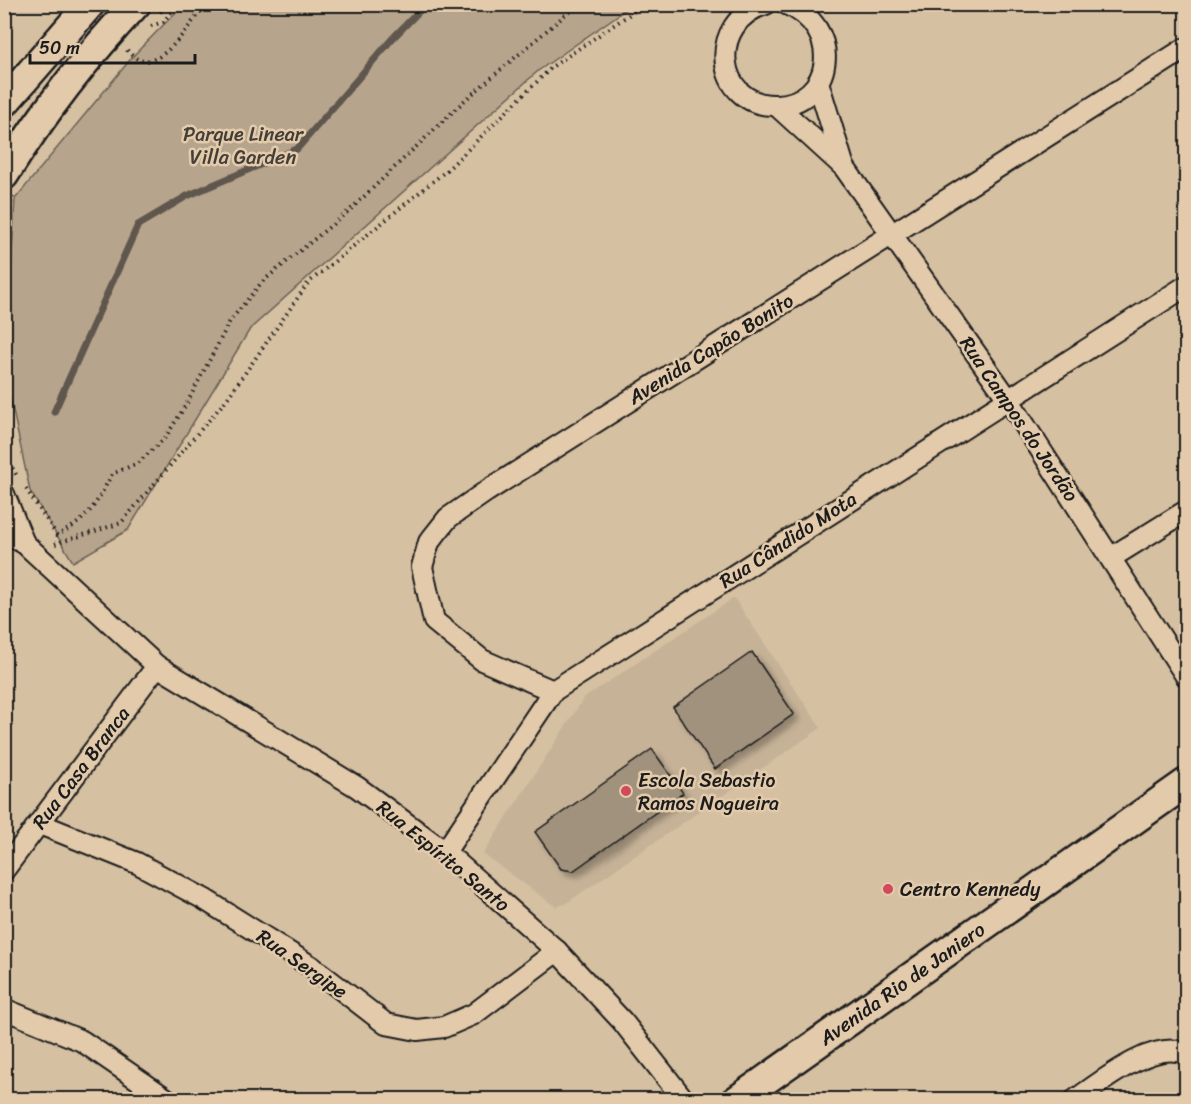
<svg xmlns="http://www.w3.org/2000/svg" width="1191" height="1104" viewBox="0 0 1191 1104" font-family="Sriracha,sans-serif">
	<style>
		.built { fill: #c6b297 }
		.green { fill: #b7a48c; stroke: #6a6054; stroke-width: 1.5 }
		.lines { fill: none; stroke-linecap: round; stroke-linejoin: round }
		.stream { stroke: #5f574d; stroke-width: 7 }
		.building { fill: #a1927d; stroke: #1c1c1c; stroke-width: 1.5; filter: url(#shadow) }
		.street-casing { stroke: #1c1c1c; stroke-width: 24 }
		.secondary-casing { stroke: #1c1c1c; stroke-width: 33 }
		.path { stroke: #1c1c1c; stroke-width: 4; stroke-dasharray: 1.5 4.5; stroke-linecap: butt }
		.street { stroke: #e2caab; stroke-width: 20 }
		.secondary { stroke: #e2caab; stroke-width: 28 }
		.poi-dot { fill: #d1495b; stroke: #e2caab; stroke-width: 2 }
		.labels { text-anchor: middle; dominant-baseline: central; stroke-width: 5; stroke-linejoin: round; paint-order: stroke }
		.park-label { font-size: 20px; fill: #433e38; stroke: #e2caab }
		.street-label { font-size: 20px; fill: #1c1c1c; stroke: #e2caab }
		.poi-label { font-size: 20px; fill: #1c1c1c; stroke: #e2caab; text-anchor: start }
	</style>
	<defs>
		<filter id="shadow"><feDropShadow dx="5.5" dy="5.5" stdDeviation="3" flood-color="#0004"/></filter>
	</defs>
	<rect width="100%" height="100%" fill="#d6c0a2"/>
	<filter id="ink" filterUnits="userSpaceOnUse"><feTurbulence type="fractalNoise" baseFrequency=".0167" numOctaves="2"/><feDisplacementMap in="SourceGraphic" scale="12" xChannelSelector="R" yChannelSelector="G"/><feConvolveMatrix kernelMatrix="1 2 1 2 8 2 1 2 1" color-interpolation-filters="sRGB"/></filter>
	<g filter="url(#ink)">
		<polygon class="built" points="734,598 821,728 565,904 556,907 483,854 584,698"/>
		<polygon class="green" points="183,5 632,5 538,71 250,329 128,530 73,562 30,491 5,373 15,199 134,55"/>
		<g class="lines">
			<polyline class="stream" points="54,412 138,225 187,196 297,149 392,39 426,4"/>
		</g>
		<g class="building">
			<polygon points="752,652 794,714 715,769 673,707"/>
			<polygon points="652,749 683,793 573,871 561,869 535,832"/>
		</g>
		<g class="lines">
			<g class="street-casing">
				<g id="street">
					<path d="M766 4C706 21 715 107 776 105 833 104 845 28 786 4"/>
					<polyline points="818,82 844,167"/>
					<polyline points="776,105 844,167 1008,399 1186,676"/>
					<polyline points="4,494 24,543"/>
					<polyline points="4,533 24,543 157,666 357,787 445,852 557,951 623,1022 684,1100"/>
					<polyline points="1112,557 1186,511"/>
					<polyline points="553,691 482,660 434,621 422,567 429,542 448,518 487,491 1186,48"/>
					<polyline points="40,824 137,863 204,899 312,967 386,1024 417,1030 444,1027 474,1014 557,951"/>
					<polyline points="445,852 553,691 1186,286"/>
					<polyline points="4,870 157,666"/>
					<polyline points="4,1009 82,1041 168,1100"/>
					<path d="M1075 1100C1101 1082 1155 1038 1186 1054"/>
				</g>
			</g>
			<g class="secondary-casing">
				<g id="secondary">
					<polyline points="4,103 90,4"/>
					<path d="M4 175C43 113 86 57 136 4"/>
					<path id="s1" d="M737 1100 1186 783"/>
				</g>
			</g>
			<g class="path">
				<polyline points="160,12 169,4"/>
				<polyline points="151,26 163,22 178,4"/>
				<path d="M127 50C155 86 190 22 206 4"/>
				<polyline points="4,226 13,196"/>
				<polyline points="4,452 18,478"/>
				<path d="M26 489 57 535C89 520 96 504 112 474L138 463 165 438 186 405 230 321 262 282 350 210 464 101 565 15 584 4"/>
				<polyline points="55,544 121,523 227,399 308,283 447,170 553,66 645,4"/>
			</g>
			<use href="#street" class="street"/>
			<use href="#secondary" class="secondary"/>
		</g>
	</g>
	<g class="poi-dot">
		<circle cx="626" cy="791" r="6"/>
		<circle cx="888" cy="889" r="6"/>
	</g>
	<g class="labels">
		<g class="park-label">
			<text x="243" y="134">Parque Linear<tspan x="243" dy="23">Villa Garden</tspan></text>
		</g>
		<g class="street-label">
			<text transform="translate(711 349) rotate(-32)">Avenida Capão Bonito</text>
			<text transform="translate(1019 419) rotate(56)">Rua Campos do Jordão</text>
			<text transform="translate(788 540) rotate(-33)">Rua Cândido Mota</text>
			<text transform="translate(81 768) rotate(-53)">Rua Casa Branca</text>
			<text transform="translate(443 856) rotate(39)">Rua Espírito Santo</text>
			<text transform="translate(302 964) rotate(35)">Rua Sergipe</text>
			<text stroke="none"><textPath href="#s1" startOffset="202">Avenida Rio de Janiero</textPath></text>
		</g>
		<g class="poi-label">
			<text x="638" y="780">Escola Sebastio<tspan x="638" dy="23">Ramos Nogueira</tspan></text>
			<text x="900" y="889">Centro Kennedy</text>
		</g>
	</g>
	<rect width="1191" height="1104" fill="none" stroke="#e2caab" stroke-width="24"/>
	<rect x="12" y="12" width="1167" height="1080" fill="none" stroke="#1c1c1c" stroke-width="2" filter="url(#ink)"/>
	<path d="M30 54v9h165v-9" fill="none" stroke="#1c1c1c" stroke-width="3"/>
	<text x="39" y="54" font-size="18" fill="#1c1c1c" stroke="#e2caab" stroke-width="4.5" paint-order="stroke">50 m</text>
</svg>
